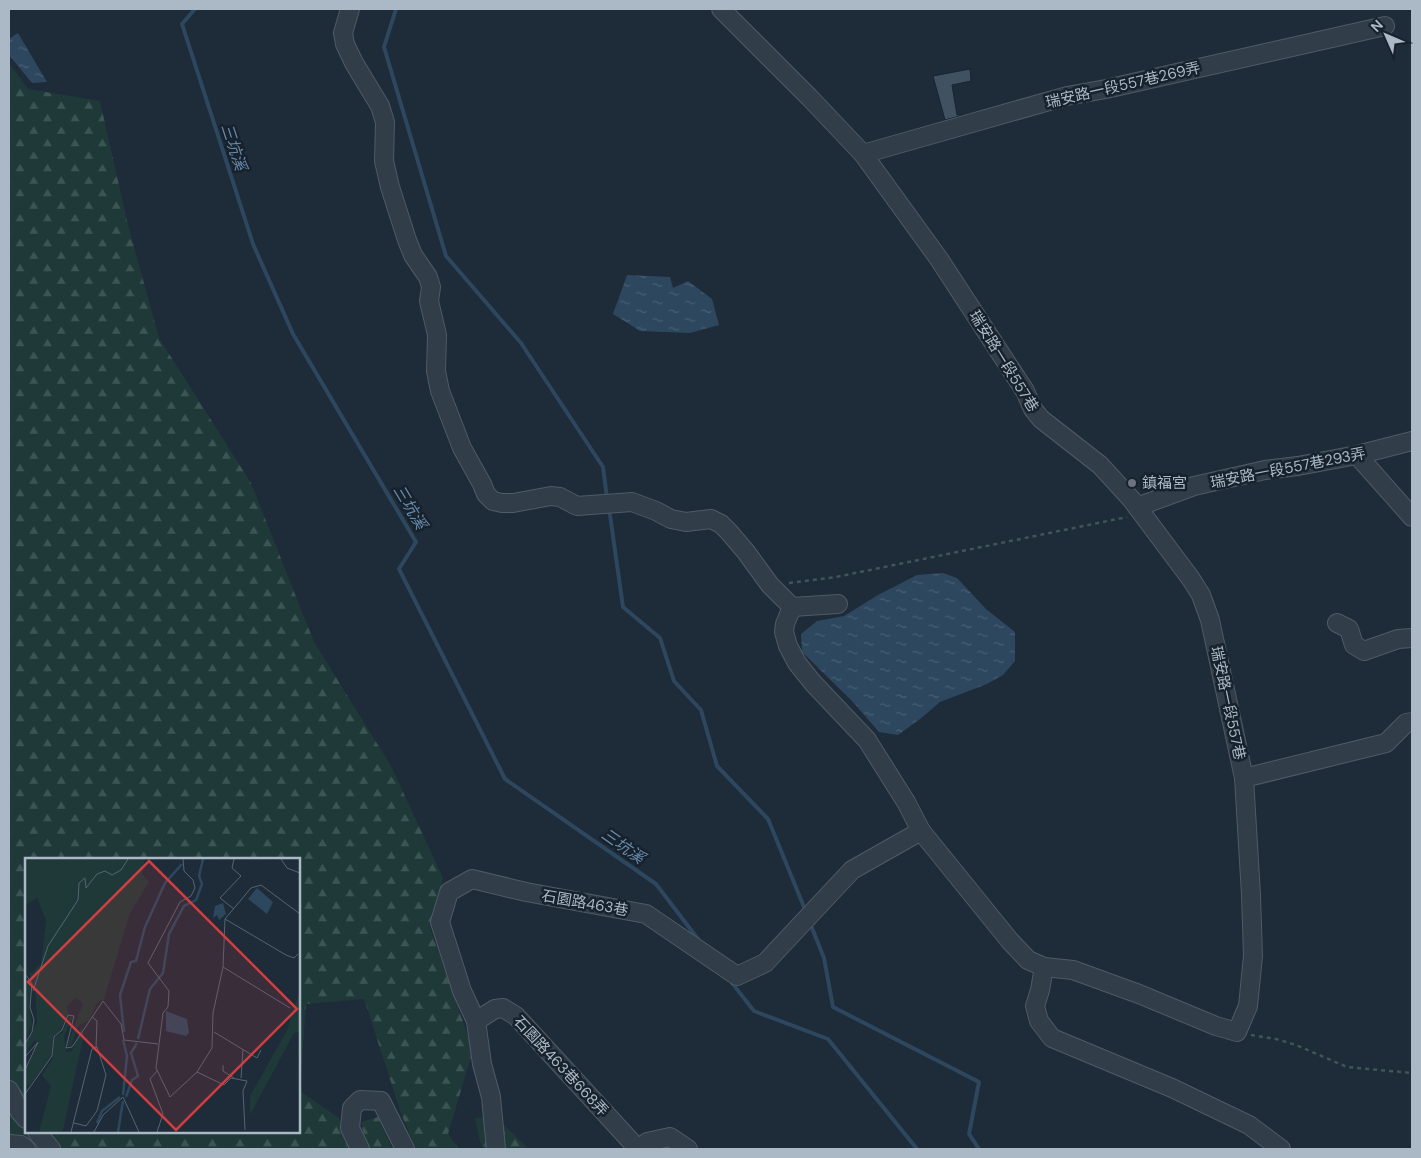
<svg xmlns="http://www.w3.org/2000/svg" width="1421" height="1158" viewBox="0 0 1421 1158" font-family="'DM Sans','Noto Sans TC',sans-serif">
	<style>
		.forest { fill: url(#forest-firs); fill-rule: evenodd }
		.water { fill: url(#water-ripples) }
		.lines { fill: none; stroke-linecap: round; stroke-linejoin: round }
		.stream { stroke: #2d475f; stroke-width: 4 }
		.building { fill: #405161; stroke: #19242f }
		.minor-casing { stroke: #4f5b67; stroke-width: 20 }
		.path { stroke: #3d5656; stroke-width: 2.5; stroke-dasharray: 4 4; stroke-linecap: butt }
		.minor { stroke: #313d48; stroke-width: 18 }
		.worship-dot { fill: #6b7280; stroke: #17222d; stroke-width: 2 }
		.labels { text-anchor: middle; dominant-baseline: central; stroke-width: 5; stroke-linejoin: round; paint-order: stroke }
		.street-label { font-size: 15px; fill: #abb8c6; stroke: #17222d }
		.poi-label { font-size: 15px; fill: #abb8c6; stroke: #17222d; text-anchor: start }
		.water-label { font-size: 16px; font-style: italic; fill: #688cad; stroke: #17222d }
		.inset-river { fill: none; stroke: #2d475f; stroke-width: 2.5 }
		.inset-road { fill: none; stroke: #566371; stroke-width: 1 }
		.view { fill: #d03e40; fill-opacity: 0.15; stroke: #d03e40; stroke-width: 2.5 }
		.inset-edge { fill: none; stroke: #abb8c6; stroke-width: 2.5 }
	</style>
	<defs>
		<pattern id="forest-firs" width="22" height="20" patternUnits="userSpaceOnUse" patternTransform="scale(1.25)"><rect width="22" height="20" fill="#1f3939"/><path d="M5 1l3.5 6h-7zM16 11l3.5 6h-7z" fill="#3d5454"/></pattern>
		<pattern id="water-ripples" width="26" height="14" patternUnits="userSpaceOnUse" patternTransform="scale(1.25)"><rect width="26" height="14" fill="#2d475f"/><path d="M2 4q2-2 4 0t4 0M15 11q2-2 4 0t4 0" fill="none" stroke="#495f74"/></pattern>
	</defs>
	<rect width="100%" height="100%" fill="#1e2b38"/>
	<g class="forest">
		<path d="M9 63 28 89 100 101 128 225 159 338 251 483 314 642 391 766 443 878 430 928 473 1050 448 1134 459 1149H416L402 1116 364 999 306 1004 300 1091 339 1118 352 1149H43L9 1134ZM26 859H299V1132H26Z"/>
		<polygon points="494,1116 526,1146 527,1149 484,1149 480,1142 475,1118"/>
		<polygon points="378,1117 392,1149 367,1149 361,1122"/>
	</g>
	<g class="water">
		<polygon points="18,33 47,82 32,83 9,55 9,39"/>
		<polygon points="627,275 670,277 673,288 688,281 712,299 719,325 690,333 640,331 613,314"/>
		<polygon points="943,573 957,578 986,609 1015,632 1015,661 1003,675 987,684 940,702 920,719 898,735 879,732 852,701 802,652 801,634 817,621 844,616 878,595 917,575"/>
	</g>
	<g class="lines">
		<g class="stream">
			<polyline points="195,9 182,24 253,244 293,334 416,542 399,569 505,779 656,884 701,943"/>
			<polyline points="396,9 384,47 446,256 521,343 603,467 607,498"/>
			<polyline points="609,508 623,607 660,638 674,681 701,710 717,766 768,819 804,907"/>
			<polyline points="812,928 824,958 833,1007 979,1082 969,1134 979,1149"/>
			<polyline points="732,983 754,1011 828,1039 917,1149"/>
		</g>
	</g>
	<polygon class="building" points="970,69 971,81 952,85 957,115 963,115 945,120 933,76"/>
	<g class="lines">
		<g class="minor-casing">
			<g id="minor">
				<polyline points="350,9 343,33 345,44 354,63 380,106 385,122 384,161 390,187 407,240 413,255 428,277 431,287 429,301 437,335 436,371 440,391 462,448 482,484 486,494 493,501 502,503 513,503 551,496 560,497 577,506 632,502 656,511 671,519 686,522 711,519 721,524 729,532 746,552 770,585 792,607 785,624 784,632 788,646 797,663 813,683 867,740 906,802 921,831 1010,941 1028,960 1044,967 1073,970 1139,994 1216,1026 1237,1032 1248,1006 1253,956 1251,895 1244,778 1210,620 1201,595 1191,579 1132,500 1100,465 1041,419 1033,409 1025,391 939,259 863,154 810,98 721,9"/>
				<polyline points="863,154 1067,96 1106,89 1385,26"/>
				<polyline points="1357,455 1412,517"/>
				<polyline points="1137,507 1194,486 1265,470 1298,466 1357,455 1412,441"/>
				<polyline points="792,607 838,604"/>
				<polyline points="1337,623 1349,629 1354,645 1364,651 1398,639 1412,638"/>
				<polyline points="1244,778 1386,743 1406,723 1412,722"/>
				<polyline points="1044,967 1040,990 1035,1006 1039,1021 1052,1038 1172,1088 1249,1125 1281,1149"/>
				<polyline points="476,1021 495,1009 503,1008 516,1016 638,1149"/>
				<polyline points="9,1090 20,1112 26,1119"/>
				<polyline points="37,1132 51,1149"/>
				<polyline points="9,1144 21,1145 26,1149"/>
				<polyline points="360,1149 350,1128 352,1108 360,1100 381,1101 405,1149"/>
				<polyline points="496,1149 491,1097 482,1064 476,1021 462,991 440,922 449,892 472,879 526,892 646,914 737,976 765,963 852,870 921,831"/>
				<polyline points="641,1149 647,1142 670,1137 688,1149"/>
			</g>
		</g>
		<g class="path">
			<polyline points="789,583 836,577 1127,517"/>
			<polyline points="1251,1035 1276,1039 1296,1045 1347,1067 1412,1073"/>
		</g>
		<use href="#minor" class="minor"/>
	</g>
	<circle class="worship-dot" cx="1132" cy="483" r="5"/>
	<g class="labels">
		<g class="street-label">
			<text transform="translate(1123 85) rotate(-13)">瑞安路一段557巷269弄</text>
			<text transform="translate(1004 361) rotate(58)">瑞安路一段557巷</text>
			<text transform="translate(1288 468) rotate(-11)">瑞安路一段557巷293弄</text>
			<text transform="translate(1228 703) rotate(78)">瑞安路一段557巷</text>
			<text transform="translate(585 903) rotate(10)">石園路463巷</text>
			<text transform="translate(561 1066) rotate(47)">石園路463巷668弄</text>
		</g>
		<g class="poi-label">
			<text x="1142" y="483">鎮福宮</text>
		</g>
		<g class="water-label">
			<text transform="translate(234 147) rotate(72)">三坑溪</text>
			<text transform="translate(410 507) rotate(59)">三坑溪</text>
			<text transform="translate(623 846) rotate(35)">三坑溪</text>
		</g>
	</g>
	<g transform="translate(25 858)">
		<rect width="275" height="275" fill="#1e2b38"/>
		<path d="M0 1H120L117 16 124 24 105 55 79 141 72 145 64 162 53 168 46 188H42L58 145 51 140 42 148 43 155 36 172 28 180 26 198 4 228 0 224V214L14 183H9L0 196V188L12 165 10 130 4 116 16 106 21 62 12 40 0 47ZM0 120 6 130 4 149 7 166 0 184ZM275 132V174L269 175 225 257V238L262 172ZM45 158 47 159 39 179 41 194 47 193 57 169 59 177 38 272 36 274H14L26 228 17 217 28 200 30 180 37 175Z" fill="#1f3939"/>
		<path d="M232 30 248 44 242 56 223 41ZM198 45 201 56 194 62 192 57 188 60 190 48ZM141 153 162 161 164 175 161 178 141 173Z" fill="#2d475f"/>
		<path class="inset-river" d="M99 174 95 137 106 104 111 103 120 69 140 25 157 6M113 181 125 131 138 115 144 76 159 48 171 42 177 26 174 18 178 1M98 182 102 198 98 237M101 239 107 222 113 218 106 195 112 185M72 265 77 253 95 239M93 274 98 243"/>
		<path class="inset-road" d="M158 1 159 13 168 22 170 30 166 38 155 44 123 105 144 133 143 149 138 155 131 210 145 239 172 214 187 190 188 155 198 109 200 61 226 30 236 27 275 56M209 1 207 10 216 18 195 40 209 51M256 1 262 10 275 15M200 61 261 97 269 100 273 96M198 109 265 150M0 116 7 125 5 149 9 162 7 174 0 186M8 133 23 88 53 42 54 25 60 20 61 30 72 16 80 13 87 17 96 12 103 1M67 159 72 163 71 190M189 174 232 200 236 192M0 199 13 184 0 212M198 207V213L209 220M132 213 125 221 138 256 132 274M172 214 199 227 206 220 222 223 218 233 220 272M216 220 218 192M0 236 27 198 29 179 37 172 43 157 49 158 41 190 47 189 78 143 96 166 99 182 133 186M46 274 67 191 72 189 81 217 72 253 61 268 49 265M69 274 78 257 98 239 114 274"/>
		<path class="view" d="M124 3 272 151 151 272 3 124Z"/>
		<rect width="275" height="275" class="inset-edge"/>
	</g>
	<rect width="1421" height="1158" fill="none" stroke="#abb8c6" stroke-width="20"/>
	<g transform="translate(1386 35) rotate(315)" stroke="#17222d" stroke-width="4" paint-order="stroke">
	<path d="M0-4L9 19L0 12L-9 19Z" fill="#abb8c6"/>
	<text y="-8" font-size="14" font-weight="bold" text-anchor="middle" fill="#abb8c6">N</text>
	</g>
</svg>
